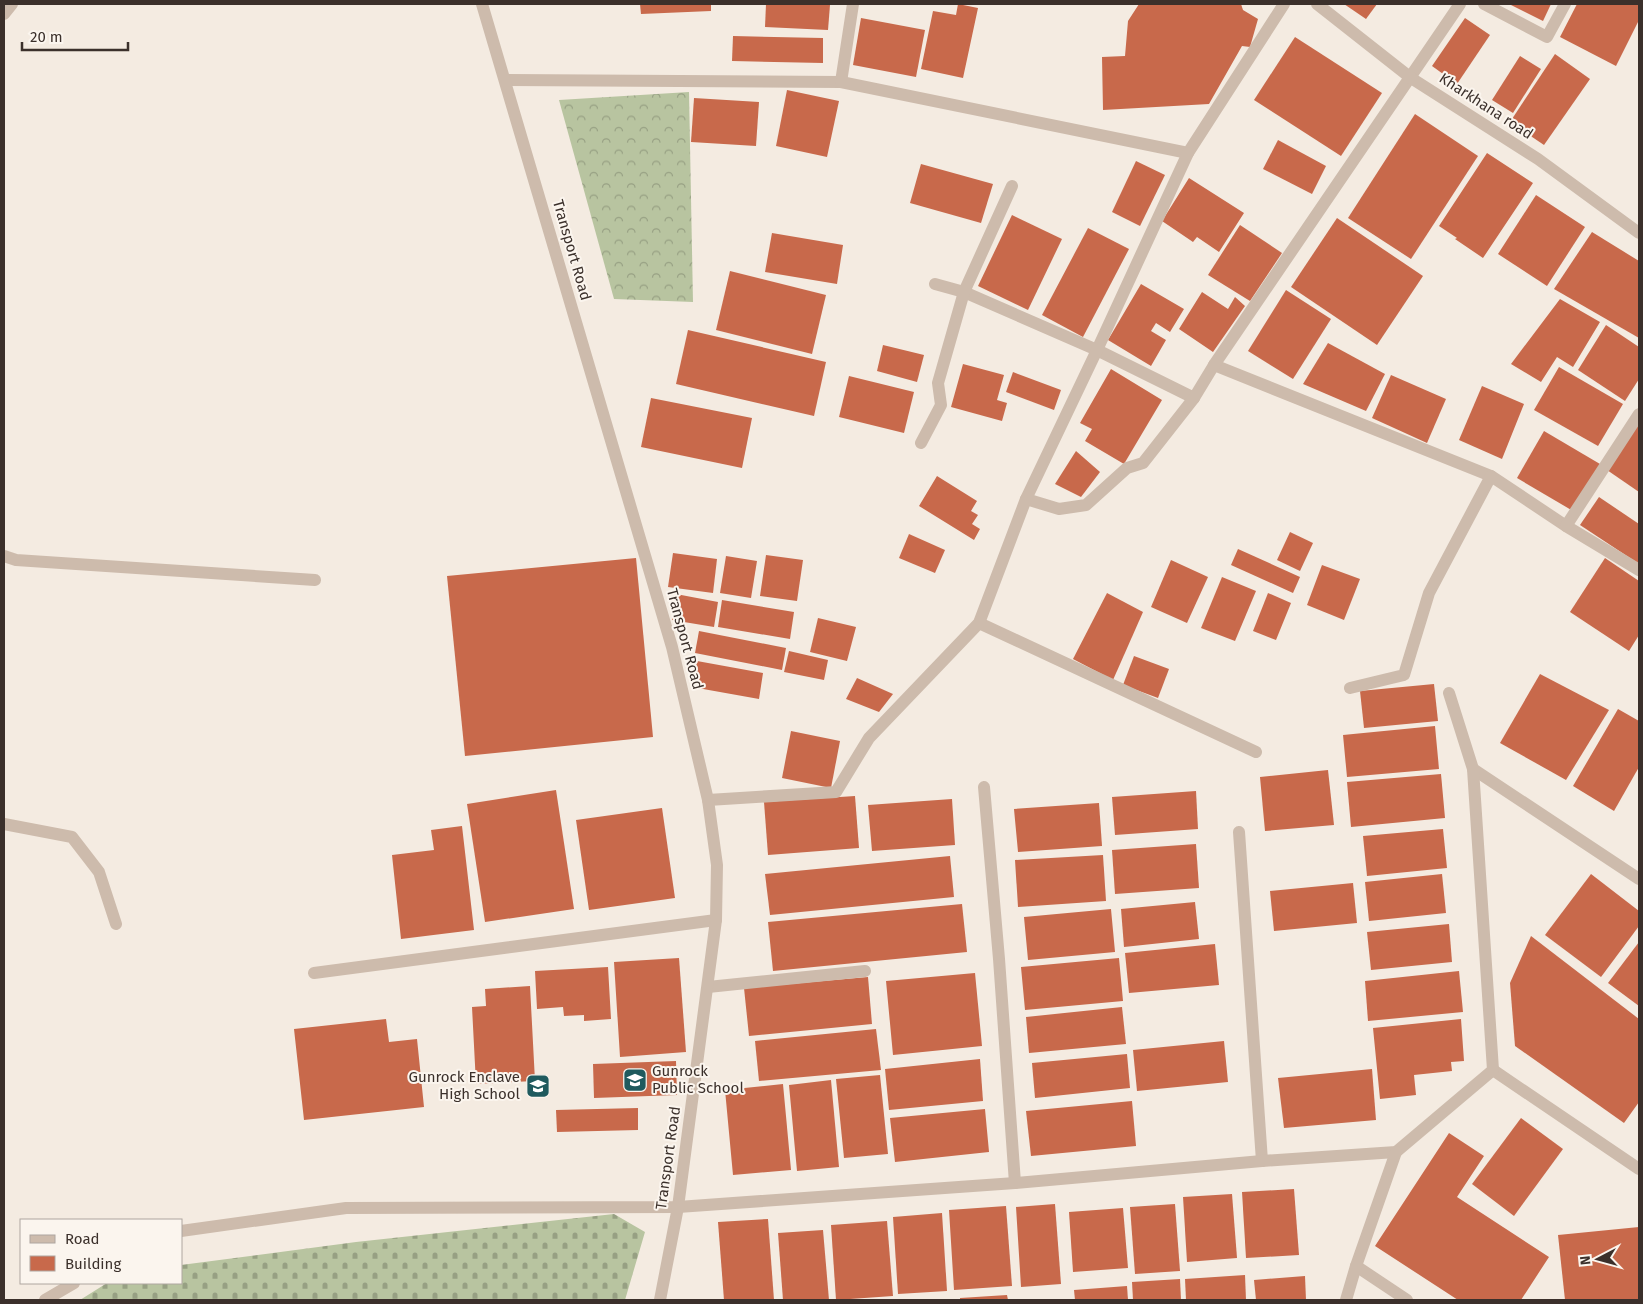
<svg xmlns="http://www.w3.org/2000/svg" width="1643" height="1304" viewBox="0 0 1643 1304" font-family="'Fira Sans',sans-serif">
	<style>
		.forest { fill: url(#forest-crowns) }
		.cemetery { fill: url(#cemetery-stones) }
		.building { fill: #c8694b }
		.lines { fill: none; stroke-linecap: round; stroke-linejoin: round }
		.service { stroke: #cdbbac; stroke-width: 12 }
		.minor { stroke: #cdbbac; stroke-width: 12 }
		.tertiary { stroke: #cdbbac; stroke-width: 12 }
		.labels { text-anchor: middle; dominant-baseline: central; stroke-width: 4; stroke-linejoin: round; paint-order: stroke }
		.street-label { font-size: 15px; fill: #3b302b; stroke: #fbf5ee }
		.poi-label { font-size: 15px; fill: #3b302b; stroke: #fbf5ee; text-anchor: start }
	</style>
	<defs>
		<pattern id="forest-crowns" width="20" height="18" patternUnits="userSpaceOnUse" patternTransform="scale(1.25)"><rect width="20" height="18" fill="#b8c4a0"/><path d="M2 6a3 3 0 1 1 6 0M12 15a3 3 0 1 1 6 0" fill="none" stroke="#97a083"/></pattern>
		<pattern id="cemetery-stones" width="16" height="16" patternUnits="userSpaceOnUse" patternTransform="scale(1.25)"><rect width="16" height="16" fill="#b8c4a0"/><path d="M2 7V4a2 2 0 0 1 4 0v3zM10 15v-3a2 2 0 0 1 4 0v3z" fill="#97a083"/></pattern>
	</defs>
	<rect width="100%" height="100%" fill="#f4ebe1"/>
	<polygon class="forest" points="689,92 693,302 614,299 559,100"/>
	<polygon class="cemetery" points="614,1214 645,1232 625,1300 80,1300 107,1283 181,1283 181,1265 356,1242"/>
	<g class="building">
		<polygon points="640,4 711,4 711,11 641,14"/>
		<polygon points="766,4 830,5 828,30 765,27"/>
		<polygon points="958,4 978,8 963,78 921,69 933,11 956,15"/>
		<polygon points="1139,4 1241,4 1243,10 1258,19 1250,47 1242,46 1209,104 1103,110 1102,57 1125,56 1128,21"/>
		<polygon points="1344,4 1377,4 1366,19"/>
		<polygon points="1509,4 1551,4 1543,21"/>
		<polygon points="1577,4 1639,4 1639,20 1616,66 1560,37"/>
		<polygon points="861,18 925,30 916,77 853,65"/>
		<polygon points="1465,18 1490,35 1457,84 1432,66"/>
		<polygon points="733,36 823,38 823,63 732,61"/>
		<polygon points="1295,37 1382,93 1341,156 1254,100"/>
		<polygon points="1555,54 1590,79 1544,145 1510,122"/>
		<polygon points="1520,56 1541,69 1513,113 1492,100"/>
		<polygon points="787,90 839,101 827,157 776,146"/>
		<polygon points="694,98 759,102 756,146 691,142"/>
		<polygon points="1415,114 1478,156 1411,259 1348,218"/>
		<polygon points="1278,140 1326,166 1312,194 1263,169"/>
		<polygon points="1487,153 1533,183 1483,258 1455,239 1457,238 1439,226"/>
		<polygon points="1136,161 1165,175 1140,226 1112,212"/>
		<polygon points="921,164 993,184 981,223 910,203"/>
		<polygon points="1189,178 1244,213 1219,252 1197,237 1193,242 1162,221"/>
		<polygon points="1536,195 1585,227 1547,286 1498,254"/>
		<polygon points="1012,215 1062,239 1028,310 978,286"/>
		<polygon points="1337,218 1423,276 1377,345 1291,287"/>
		<polygon points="1240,225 1282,253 1250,301 1208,275"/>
		<polygon points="1088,228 1129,249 1083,337 1042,315"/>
		<polygon points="1592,232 1639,261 1639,338 1554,289"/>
		<polygon points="772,233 843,245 837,284 765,272"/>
		<polygon points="730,271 826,295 812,354 716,330"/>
		<polygon points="1141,284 1184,309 1170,332 1156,323 1151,331 1166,340 1151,366 1108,340"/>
		<polygon points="1286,290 1331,319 1293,379 1248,351"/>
		<polygon points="1202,292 1228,309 1235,297 1245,306 1213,352 1179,329"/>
		<polygon points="1560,299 1600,322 1573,367 1557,357 1541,382 1511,364"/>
		<polygon points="1606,325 1639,347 1639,379 1625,401 1578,370"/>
		<polygon points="688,330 826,362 814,416 676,384"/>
		<polygon points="1328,343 1385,374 1366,411 1303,384"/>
		<polygon points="883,345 924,355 917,382 877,371"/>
		<polygon points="963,364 1004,375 997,400 1007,403 1002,421 951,407"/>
		<polygon points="1559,367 1623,404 1598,446 1534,410"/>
		<polygon points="1111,369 1162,400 1124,464 1085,441 1092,429 1080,423"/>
		<polygon points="1013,372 1061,390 1054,410 1006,392"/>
		<polygon points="1391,375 1446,399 1427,443 1372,418"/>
		<polygon points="849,376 914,392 904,433 839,417"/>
		<polygon points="1482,386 1524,404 1502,459 1459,440"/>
		<polygon points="651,398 752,418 742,468 641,447"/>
		<polygon points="1639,422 1639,492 1607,470"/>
		<polygon points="1544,431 1600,464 1573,511 1517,478"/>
		<polygon points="1076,451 1100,472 1081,497 1055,484"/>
		<polygon points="937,476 977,501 971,511 978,515 972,524 980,529 974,540 919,506"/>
		<polygon points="1599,497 1639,524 1639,564 1580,525"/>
		<polygon points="1290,532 1313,543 1300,571 1277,560"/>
		<polygon points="909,534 945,550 935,573 899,558"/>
		<polygon points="1238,549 1300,577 1293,593 1231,565"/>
		<polygon points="673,553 717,559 713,593 668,587"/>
		<polygon points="766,555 803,560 797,601 760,596"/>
		<polygon points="726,556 757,561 751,598 720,593"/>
		<polygon points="636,558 653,737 465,756 447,576"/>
		<polygon points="1605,558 1639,581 1639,635 1629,651 1570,612"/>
		<polygon points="1171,560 1208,577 1187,623 1151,607"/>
		<polygon points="1322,565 1360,579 1344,620 1307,605"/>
		<polygon points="1222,577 1256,591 1235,641 1201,628"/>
		<polygon points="1107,593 1143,612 1113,680 1073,659"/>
		<polygon points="1268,593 1291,603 1276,640 1253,631"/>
		<polygon points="676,594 718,602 714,627 672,620"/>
		<polygon points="722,600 794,612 790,639 718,627"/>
		<polygon points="818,618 856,627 847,661 810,652"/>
		<polygon points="699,631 786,648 782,670 695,653"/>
		<polygon points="789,651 828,660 824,680 784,672"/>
		<polygon points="1134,656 1169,669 1158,698 1123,685"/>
		<polygon points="697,661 763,673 759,699 692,687"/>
		<polygon points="1540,674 1609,710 1566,780 1500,743"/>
		<polygon points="857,678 893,694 879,712 846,699"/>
		<polygon points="1434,684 1438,721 1364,728 1360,691"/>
		<polygon points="1618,709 1639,721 1639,767 1614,811 1573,786"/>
		<polygon points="1435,726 1439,769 1347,777 1343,735"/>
		<polygon points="791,731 840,741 831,788 782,778"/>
		<polygon points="1328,770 1334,825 1265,831 1260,777"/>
		<polygon points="1441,774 1445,818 1351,827 1347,782"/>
		<polygon points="556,790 574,909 485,922 467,804"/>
		<polygon points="1196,791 1198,829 1115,835 1112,797"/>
		<polygon points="855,796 859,848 768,855 764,802"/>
		<polygon points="952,799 955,845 872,851 868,805"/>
		<polygon points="1099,803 1102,846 1018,852 1014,809"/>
		<polygon points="662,808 675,898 589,910 576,820"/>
		<polygon points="462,826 474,930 401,939 392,855 434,850 431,830"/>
		<polygon points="1443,829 1447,868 1367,876 1363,836"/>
		<polygon points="1196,844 1199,888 1115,894 1112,850"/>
		<polygon points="1103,855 1106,901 1018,907 1015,860"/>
		<polygon points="950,856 954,897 770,915 765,874"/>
		<polygon points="1442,874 1446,913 1369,921 1365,882"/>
		<polygon points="1591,874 1639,911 1639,926 1601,977 1545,935"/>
		<polygon points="1353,883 1357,923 1274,931 1270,891"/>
		<polygon points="1195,902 1199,939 1124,947 1121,909"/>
		<polygon points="962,904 967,952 773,971 768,922"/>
		<polygon points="1111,909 1115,952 1028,960 1024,917"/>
		<polygon points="1449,924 1452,962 1371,970 1367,932"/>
		<polygon points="1531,936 1639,1019 1639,1102 1624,1123 1515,1046 1510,983"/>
		<polygon points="1639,942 1639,1006 1608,983"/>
		<polygon points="1215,944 1219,985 1129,993 1125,953"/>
		<polygon points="679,958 686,1052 620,1057 614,962"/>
		<polygon points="1119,958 1123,1001 1025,1010 1021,967"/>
		<polygon points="608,967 611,1019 584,1021 584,1015 564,1016 563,1007 537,1009 535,971"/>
		<polygon points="1459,971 1463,1012 1368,1021 1365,981"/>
		<polygon points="975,973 982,1046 893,1055 886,981"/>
		<polygon points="868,977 872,1024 749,1036 744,988"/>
		<polygon points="530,986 535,1081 476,1084 472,1007 486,1006 485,989"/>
		<polygon points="1122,1007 1126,1044 1029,1053 1026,1017"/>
		<polygon points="386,1019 389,1042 417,1039 424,1107 304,1120 294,1029"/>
		<polygon points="1461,1019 1464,1061 1451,1062 1452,1071 1414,1075 1416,1095 1380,1099 1373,1028"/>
		<polygon points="876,1029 881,1070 759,1081 755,1041"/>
		<polygon points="1224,1041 1228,1082 1137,1091 1133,1050"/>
		<polygon points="1127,1054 1130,1088 1035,1098 1032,1063"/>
		<polygon points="980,1059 983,1101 889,1110 885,1069"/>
		<polygon points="676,1061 677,1095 594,1098 593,1064"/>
		<polygon points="1372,1069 1376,1120 1284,1128 1278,1078"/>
		<polygon points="880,1075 888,1154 844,1158 836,1079"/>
		<polygon points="831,1080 839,1167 797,1171 789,1085"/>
		<polygon points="783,1084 791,1170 733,1175 725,1090"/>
		<polygon points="1132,1101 1136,1146 1031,1156 1026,1111"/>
		<polygon points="638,1108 638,1130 557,1132 556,1110"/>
		<polygon points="985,1109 989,1152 895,1162 890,1118"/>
		<polygon points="1521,1118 1563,1149 1514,1216 1472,1184"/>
		<polygon points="1449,1133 1484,1156 1457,1197 1549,1257 1521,1300 1458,1300 1375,1246"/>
		<polygon points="1294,1189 1299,1255 1246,1258 1242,1192"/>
		<polygon points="1232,1194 1237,1258 1187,1262 1183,1197"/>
		<polygon points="1055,1204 1061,1284 1021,1287 1016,1207"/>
		<polygon points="1175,1204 1180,1271 1135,1274 1130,1207"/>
		<polygon points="1006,1206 1012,1286 954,1290 949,1210"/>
		<polygon points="1123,1208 1128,1268 1073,1272 1069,1212"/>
		<polygon points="942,1213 947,1291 898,1294 893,1217"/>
		<polygon points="768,1219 774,1300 724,1300 718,1222"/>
		<polygon points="887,1221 893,1296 836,1300 831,1225"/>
		<polygon points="1639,1227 1639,1300 1565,1300 1558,1235"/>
		<polygon points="823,1230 829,1300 783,1300 778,1233"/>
		<polygon points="1245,1275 1246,1300 1186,1300 1185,1279"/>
		<polygon points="1305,1276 1306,1300 1256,1300 1254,1280"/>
		<polygon points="1180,1279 1181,1300 1133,1300 1132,1282"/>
		<polygon points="1127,1286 1128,1300 1075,1300 1074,1290"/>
		<polygon points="1007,1295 1008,1300 960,1300 960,1298"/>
	</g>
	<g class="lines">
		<g class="service">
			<polyline points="4,14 12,4"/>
			<polyline points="4,556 16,560 315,580"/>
			<polyline points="4,824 72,837 99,872 116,924"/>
			<polyline points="708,987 865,971"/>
		</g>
		<g class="minor">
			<polyline points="1484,4 1547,37 1565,4"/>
			<polyline points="505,80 841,82 853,4"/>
			<polyline points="841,82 1188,153 1284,4"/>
			<polyline points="935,284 964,292 1097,350 1194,398"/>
			<polyline points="1214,365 1491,476 1566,526 1639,570"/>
			<polyline points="921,443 941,405 938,383 964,292 1012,186"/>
			<polyline points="1026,499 1059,509 1086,505 1127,468 1143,463 1194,398 1214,365 1460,4"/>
			<polyline points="1566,526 1639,414"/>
			<polyline points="979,623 1256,752"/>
			<polyline points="1350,688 1404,675 1429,593 1491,476"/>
			<polyline points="1473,769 1639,879"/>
			<polyline points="984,787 999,959 1015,1183"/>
			<polyline points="708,800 836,792 869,738 979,623 1026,499 1097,350 1188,153"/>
			<polyline points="1239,832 1262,1161"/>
			<polyline points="314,973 716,920"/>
			<polyline points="1493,1070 1639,1169"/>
			<polyline points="181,1231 346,1208 678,1207 1015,1183 1262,1161 1396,1152 1493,1070 1473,769 1449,693"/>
			<polyline points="1356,1266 1407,1300"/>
			<polyline points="45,1300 74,1283"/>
			<polyline points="1346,1300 1356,1266 1396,1152"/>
		</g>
		<g class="tertiary">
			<polyline points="482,4 672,647 708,800 717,865 716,920 678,1207 660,1300"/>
			<polyline points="1317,4 1411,78 1538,159 1639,233"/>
		</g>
	</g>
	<defs>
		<g id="school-square" transform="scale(1.25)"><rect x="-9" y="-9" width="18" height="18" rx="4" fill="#1f5a5e" stroke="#fbf5ee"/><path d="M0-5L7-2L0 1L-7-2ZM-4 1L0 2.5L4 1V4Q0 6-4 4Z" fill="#fff"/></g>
	</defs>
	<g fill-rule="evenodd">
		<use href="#school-square" x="635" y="1080"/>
		<use href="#school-square" x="538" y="1086"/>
	</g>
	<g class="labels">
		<g class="street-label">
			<text transform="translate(1486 106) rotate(33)">Kharkhana road</text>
			<text transform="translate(572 250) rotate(74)">Transport Road</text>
			<text transform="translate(685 639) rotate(75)">Transport Road</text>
			<text transform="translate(668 1158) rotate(-82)">Transport Road</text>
		</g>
		<g class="poi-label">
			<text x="652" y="1071">Gunrock<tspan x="652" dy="17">Public School</tspan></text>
			<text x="520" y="1077" text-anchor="end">Gunrock Enclave<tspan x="520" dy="17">High School</tspan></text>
		</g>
	</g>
	<rect width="1643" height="1304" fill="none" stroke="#3b302b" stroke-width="10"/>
	<rect x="20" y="1219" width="162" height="65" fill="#fbf5ee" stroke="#aea6a0"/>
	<rect x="30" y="1235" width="25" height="8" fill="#cdbbac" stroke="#aea6a0"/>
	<text x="65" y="1244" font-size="15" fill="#3b302b">Road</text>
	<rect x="30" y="1256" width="25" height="15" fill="#c8694b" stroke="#aea6a0"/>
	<text x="65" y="1269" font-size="15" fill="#3b302b">Building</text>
	<g transform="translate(1598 1259) rotate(264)" stroke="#fbf5ee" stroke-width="4" paint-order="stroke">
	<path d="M0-4L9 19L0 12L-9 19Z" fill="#3b302b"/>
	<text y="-8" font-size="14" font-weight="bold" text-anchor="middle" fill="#3b302b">N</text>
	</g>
	<path d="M22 42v8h106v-8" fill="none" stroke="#3b302b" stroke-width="2.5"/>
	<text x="30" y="42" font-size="15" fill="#3b302b" stroke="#fbf5ee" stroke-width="4" paint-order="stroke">20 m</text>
</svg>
